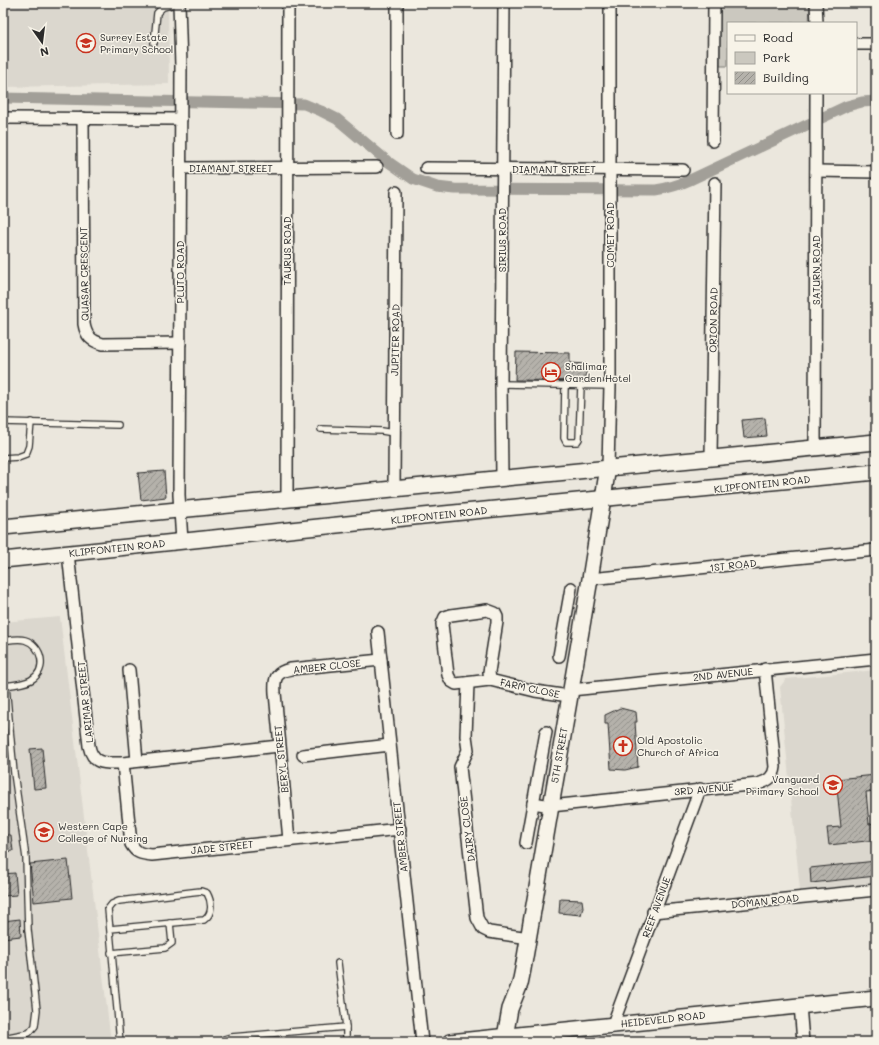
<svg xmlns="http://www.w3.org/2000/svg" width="879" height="1045" viewBox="0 0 879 1045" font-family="Mali,sans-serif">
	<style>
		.built { fill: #dbd7ce }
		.green { fill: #cbc8bf; stroke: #7b7a75 }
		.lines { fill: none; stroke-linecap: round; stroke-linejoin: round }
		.canal { stroke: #a29f98; stroke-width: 11 }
		.building { fill: url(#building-hatch); stroke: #2b2b2b }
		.lane-casing { stroke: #2b2b2b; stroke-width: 8 }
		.street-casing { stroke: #2b2b2b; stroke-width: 14 }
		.secondary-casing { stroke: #2b2b2b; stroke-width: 18 }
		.lane { stroke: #f7f3e8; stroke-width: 5.5 }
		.street { stroke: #f7f3e8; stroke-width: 11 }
		.secondary { stroke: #f7f3e8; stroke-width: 15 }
		.labels { text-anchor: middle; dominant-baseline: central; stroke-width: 3; stroke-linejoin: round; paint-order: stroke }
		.poi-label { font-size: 10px; fill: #2b2b2b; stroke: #f7f3e8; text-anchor: start }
		.street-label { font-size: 10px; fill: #2b2b2b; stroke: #f7f3e8 }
	</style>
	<defs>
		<pattern id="building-hatch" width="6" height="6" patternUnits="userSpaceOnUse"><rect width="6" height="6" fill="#b5b2ab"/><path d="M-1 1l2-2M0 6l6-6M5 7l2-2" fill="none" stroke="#93918b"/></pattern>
	</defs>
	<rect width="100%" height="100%" fill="#ebe7dd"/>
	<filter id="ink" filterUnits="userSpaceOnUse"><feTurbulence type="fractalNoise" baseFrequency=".025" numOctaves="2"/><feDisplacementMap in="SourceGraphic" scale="8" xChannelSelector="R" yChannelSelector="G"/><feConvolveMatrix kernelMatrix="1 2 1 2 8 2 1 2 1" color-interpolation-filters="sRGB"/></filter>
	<g filter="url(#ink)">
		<g class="built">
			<polygon points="3,3 168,3 169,84 3,87"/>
			<polygon points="60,617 111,1042 3,1042 3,622"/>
			<polygon points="876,670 876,883 800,890 780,687 786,679"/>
		</g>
		<polygon class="green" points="720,3 810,3 809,23 728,23 728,66 720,66"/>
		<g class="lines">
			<path class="canal" d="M3 98 304 104 321 111 337 119 387 161 413 179 437 187 454 189 656 190C668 188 679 185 690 180L847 106 862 102 876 101"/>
		</g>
		<g class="building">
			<polygon points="516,352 570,353 570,363 586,364 586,381 515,380"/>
			<polygon points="765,418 767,436 744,438 742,420"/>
			<polygon points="164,471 166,497 141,500 138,473"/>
			<polygon points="620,708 636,712 637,722 635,722 638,767 625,770 611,769 608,724 605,724 605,715"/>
			<polygon points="42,748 46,788 34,789 30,749"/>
			<polygon points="876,775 876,791 866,792 869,824 876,823 876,840 829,845 827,828 841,827 836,779"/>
			<polygon points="3,835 11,835 13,851 3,852"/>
			<polygon points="68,860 72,898 34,902 30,864"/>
			<polygon points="876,861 876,876 811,883 810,868"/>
			<polygon points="15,873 17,895 3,896 3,874"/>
			<polygon points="560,899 582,900 583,907 581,915 559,913"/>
			<polygon points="20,919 21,936 3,938 3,921"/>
		</g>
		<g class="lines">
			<g class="lane-casing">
				<g id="lane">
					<polyline points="154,43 157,13 163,7 179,3"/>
					<polyline points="501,384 610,386"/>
					<polyline points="565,385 564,438 566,442 577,442 579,439 581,385"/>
					<polyline points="3,422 118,425"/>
					<polyline points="321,429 382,431 394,433"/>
					<polyline points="3,458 18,457 26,454 29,446 31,422"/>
					<path d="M3 641C10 640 18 638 25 640 42 645 48 670 31 680 24 684 12 685 3 686"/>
					<path d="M110 929 204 920C213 914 212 902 207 893L201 891 192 892 119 901 112 904 108 909 120 1042"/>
					<polyline points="111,953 165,948 172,943 170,923"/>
					<polyline points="338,963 346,1027 346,1042"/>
					<polyline points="3,1038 29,1033 35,1026 37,1010 28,930 26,858 14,773 6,686"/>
					<polyline points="221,1042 224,1039 231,1037 346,1027"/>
				</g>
			</g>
			<g class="street-casing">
				<g id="street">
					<polyline points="179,3 181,66 179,495 182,541"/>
					<polyline points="397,3 397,134"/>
					<polyline points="816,3 817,23"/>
					<polyline points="856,44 876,44"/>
					<polyline points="3,118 181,119"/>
					<path d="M83 118 84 324C86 336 91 341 103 344L180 343"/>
					<polyline points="713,141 714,3"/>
					<polyline points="181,168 377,167"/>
					<polyline points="426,168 683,170"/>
					<polyline points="816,171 876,172"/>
					<polyline points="815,447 816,93"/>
					<polyline points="711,457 715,183"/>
					<polyline points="608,467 610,386 610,3"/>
					<polyline points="502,477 501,384 504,3"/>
					<polyline points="394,488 396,192"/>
					<polyline points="287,499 288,3"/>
					<path d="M68 553 89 746C93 766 106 763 123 763L279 746"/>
					<polyline points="590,579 876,550"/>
					<polyline points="378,632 422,1042"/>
					<polyline points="559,656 571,588"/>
					<polyline points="129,670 137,761"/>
					<polyline points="490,680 489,672 497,622 497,617 495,613 487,610 451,615 445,617 442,624 448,675 451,681 456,684 490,680 535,691 569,696"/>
					<polyline points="468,683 466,736 468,750 460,767 477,918 483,929 489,932 529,938"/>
					<polyline points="571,690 876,659"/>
					<polyline points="303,755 390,745"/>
					<path d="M123 763 131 844C136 853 141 854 152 855L400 829"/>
					<path d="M533 803 551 806 758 784C768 781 774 777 775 767L765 669"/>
					<path d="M289 840 275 693C274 679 275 672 291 669L381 660"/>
					<polyline points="526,843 546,732"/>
					<polyline points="653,912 876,890"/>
					<polyline points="800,1005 803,1042"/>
					<polyline points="613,1024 700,789"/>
				</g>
			</g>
			<g class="secondary-casing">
				<g id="secondary">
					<polyline points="3,527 876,442"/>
					<polyline points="3,560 423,516 876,472"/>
					<polyline points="450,1042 876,998"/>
					<polyline points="504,1042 510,1009 520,984 523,969 590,579 608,467"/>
				</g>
			</g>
			<use href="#lane" class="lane"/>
			<use href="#street" class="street"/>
			<use href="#secondary" class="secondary"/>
		</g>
	</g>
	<defs>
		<g id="school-ring" transform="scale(1)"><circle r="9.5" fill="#f7f3e8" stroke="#c8321e" stroke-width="1.5"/><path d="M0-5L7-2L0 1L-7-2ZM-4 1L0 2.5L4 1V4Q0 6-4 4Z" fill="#c8321e"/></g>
		<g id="hotel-ring" transform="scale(1)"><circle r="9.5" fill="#f7f3e8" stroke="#c8321e" stroke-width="1.5"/><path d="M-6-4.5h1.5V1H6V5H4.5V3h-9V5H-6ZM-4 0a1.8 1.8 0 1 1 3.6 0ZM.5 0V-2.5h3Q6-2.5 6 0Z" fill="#c8321e"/></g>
		<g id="church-ring" transform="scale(1)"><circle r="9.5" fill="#f7f3e8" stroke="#c8321e" stroke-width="1.5"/><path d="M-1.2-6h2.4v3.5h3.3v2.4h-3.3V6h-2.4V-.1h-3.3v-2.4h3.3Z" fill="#c8321e"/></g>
		<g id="university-ring" transform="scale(1)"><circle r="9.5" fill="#f7f3e8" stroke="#c8321e" stroke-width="1.5"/><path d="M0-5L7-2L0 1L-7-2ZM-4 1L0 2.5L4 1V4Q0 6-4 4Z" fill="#c8321e"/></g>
	</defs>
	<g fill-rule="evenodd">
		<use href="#school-ring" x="86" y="43"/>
		<use href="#hotel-ring" x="551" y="372"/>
		<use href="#church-ring" x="623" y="746"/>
		<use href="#school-ring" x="833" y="785"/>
		<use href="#university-ring" x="44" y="832"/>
	</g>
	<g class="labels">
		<g class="poi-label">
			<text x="100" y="37">Surrey Estate<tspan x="100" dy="12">Primary School</tspan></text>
			<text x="565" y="366">Shalimar<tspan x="565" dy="12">Garden Hotel</tspan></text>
			<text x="637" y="740">Old Apostolic<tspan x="637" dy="12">Church of Africa</tspan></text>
			<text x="819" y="779" text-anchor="end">Vanguard<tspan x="819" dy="12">Primary School</tspan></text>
			<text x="58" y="826">Western Cape<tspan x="58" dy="12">College of Nursing</tspan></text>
		</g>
		<g class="street-label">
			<text x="231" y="168">DIAMANT STREET</text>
			<text x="554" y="169">DIAMANT STREET</text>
			<text transform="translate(610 235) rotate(-90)">COMET ROAD</text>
			<text transform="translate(502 240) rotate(-90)">SIRIUS ROAD</text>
			<text transform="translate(287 251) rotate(-90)">TAURUS ROAD</text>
			<text transform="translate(816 270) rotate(-90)">SATURN ROAD</text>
			<text transform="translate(180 272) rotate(-90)">PLUTO ROAD</text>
			<text transform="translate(84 274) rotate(-91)">QUASAR CRESCENT</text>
			<text transform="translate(713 320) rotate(-89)">ORION ROAD</text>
			<text transform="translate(395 340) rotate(-89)">JUPITER ROAD</text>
			<text transform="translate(762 484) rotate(-6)">KLIPFONTEIN ROAD</text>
			<text transform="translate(439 515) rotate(-6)">KLIPFONTEIN ROAD</text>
			<text transform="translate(117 548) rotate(-6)">KLIPFONTEIN ROAD</text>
			<text transform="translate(733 565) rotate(-6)">1ST ROAD</text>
			<text transform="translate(327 666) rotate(-6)">AMBER CLOSE</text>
			<text transform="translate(723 674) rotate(-6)">2ND AVENUE</text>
			<text transform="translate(530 688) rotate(12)">FARM CLOSE</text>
			<text transform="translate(85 702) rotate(-96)">LARIMAR STREET</text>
			<text transform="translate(559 755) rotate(-80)">5TH STREET</text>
			<text transform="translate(281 759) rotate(-96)">BERYL STREET</text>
			<text transform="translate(704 789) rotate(-5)">3RD AVENUE</text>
			<text transform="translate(467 829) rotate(-97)">DAIRY CLOSE</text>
			<text transform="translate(400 837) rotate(-96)">AMBER STREET</text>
			<text transform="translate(222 847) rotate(-6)">JADE STREET</text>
			<text transform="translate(765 901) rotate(-6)">DOMAN ROAD</text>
			<text transform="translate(656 907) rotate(-70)">REEF AVENUE</text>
			<text transform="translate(663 1019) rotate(-6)">HEIDEVELD ROAD</text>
		</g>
	</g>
	<rect width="879" height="1045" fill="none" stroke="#f7f3e8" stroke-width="16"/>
	<rect x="8" y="8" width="863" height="1029" fill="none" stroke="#2b2b2b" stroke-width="1.5" filter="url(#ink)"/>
	<rect x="727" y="22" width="130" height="72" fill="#f7f3e8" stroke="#a5a39c"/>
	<rect x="735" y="35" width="20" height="6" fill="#f7f3e8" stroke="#a5a39c"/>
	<text x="763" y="42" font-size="12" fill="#2b2b2b">Road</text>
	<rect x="735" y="52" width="20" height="12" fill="#cbc8bf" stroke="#a5a39c"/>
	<text x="763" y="62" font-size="12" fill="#2b2b2b">Park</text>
	<rect x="735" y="72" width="20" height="12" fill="url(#building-hatch)" stroke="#a5a39c"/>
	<text x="763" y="82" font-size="12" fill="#2b2b2b">Building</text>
	<g transform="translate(42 42) rotate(166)" stroke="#f7f3e8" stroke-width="3" paint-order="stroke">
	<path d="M0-3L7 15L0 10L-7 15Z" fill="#2b2b2b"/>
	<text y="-6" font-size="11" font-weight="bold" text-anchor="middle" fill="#2b2b2b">N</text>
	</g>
</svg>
